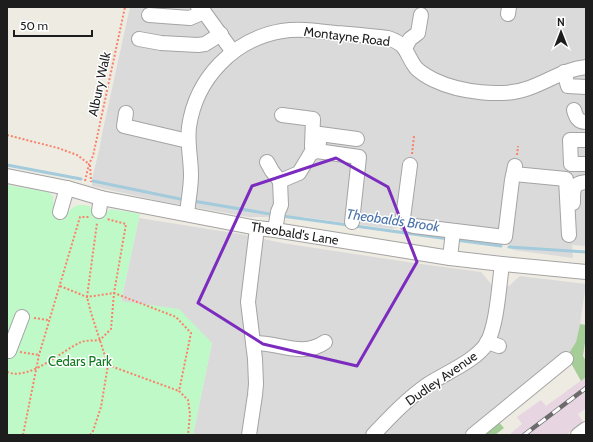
<svg xmlns="http://www.w3.org/2000/svg" width="593" height="442" viewBox="0 0 593 442" font-family="Cabin,sans-serif">
	<style>
		.residential { fill: #dbdada }
		.industrial { fill: #e7d5e2 }
		.forest { fill: #a4cd98 }
		.park { fill: #bff9c8 }
		.lines { fill: none; stroke-linecap: round; stroke-linejoin: round }
		.stream { stroke: #a3cbdc; stroke-width: 3 }
		.minor-casing { stroke: #a4a4a4; stroke-width: 16 }
		.path { stroke: #f98269; stroke-width: 2; stroke-dasharray: 2 2; stroke-linecap: butt }
		.minor { stroke: #fff; stroke-width: 14 }
		.rail-casing { stroke: #6b6b6b; stroke-width: 4.5 }
		.rail { stroke: #fff; stroke-width: 3; stroke-dasharray: 9; stroke-linecap: butt }
		.marked { fill: none; stroke: #7b2cbf; stroke-width: 3; stroke-linejoin: round }
		.labels { text-anchor: middle; dominant-baseline: central; stroke-width: 3; stroke-linejoin: round; paint-order: stroke }
		.street-label { font-size: 13px; fill: #1d1d1d; stroke: #fff }
		.park-label { font-size: 13px; fill: #0c7a1d; stroke: #fff }
		.water-label { font-size: 14px; font-style: italic; fill: #4a74ac; stroke: #fff }
	</style>
	<rect width="100%" height="100%" fill="#eeebe3"/>
	<g class="residential">
		<polygon points="130,7 586,7 586,246 572,245 573,258 513,250 497,230 416,222 392,229 303,217 249,217 159,201 92,186 92,179 100,146 102,134"/>
		<polygon points="139,218 240,234 282,243 414,263 481,272 492,285 509,286 520,276 586,284 580,324 576,342 567,356 479,435 193,435 212,343 121,302"/>
	</g>
	<polygon class="industrial" points="586,377 586,408 578,414 583,422 566,435 509,435 522,424 517,417 541,400 546,406"/>
	<g class="forest">
		<polygon points="580,324 586,325 586,336 583,356 586,361 586,377 581,381 567,356 576,342"/>
		<polygon points="497,420 504,428 495,435 479,435"/>
	</g>
	<path class="park" d="M7 185 48 192 53 196 54 210 60 212H68C76 204 79 204 90 206L91 209 105 213 111 209 140 214 121 301 179 309 212 343 193 435H7Z"/>
	<g class="lines">
		<g class="stream">
			<polyline points="7,165 81,179"/>
			<polyline points="93,181 185,200"/>
			<polyline points="193,201 270,214"/>
			<polyline points="282,216 348,225"/>
			<polyline points="355,226 449,239"/>
			<polyline points="456,240 501,246"/>
			<polyline points="509,247 586,252"/>
		</g>
		<g class="minor-casing">
			<g id="minor">
				<polyline points="198,7 204,12 233,52"/>
				<polyline points="508,14 509,7"/>
				<polyline points="149,15 190,18 204,12"/>
				<polyline points="139,39 161,43 198,45 205,44 221,34"/>
				<polyline points="405,48 410,39 418,33 421,15"/>
				<polyline points="564,72 568,86 586,87"/>
				<path d="M574 110C576 117 578 122 586 122"/>
				<polyline points="126,113 124,126 188,141"/>
				<polyline points="282,115 313,119 312,146 313,152"/>
				<polyline points="586,140 570,140 571,164 586,164"/>
				<polyline points="318,150 320,134 357,139"/>
				<polyline points="267,162 272,171 280,181 299,173 311,153 317,151 359,157 352,222"/>
				<polyline points="410,165 403,218 407,224 414,226 505,237 512,180 515,166"/>
				<polyline points="514,174 566,179 569,235"/>
				<polyline points="7,176 67,188 101,198 257,228 275,230 450,258 502,264 586,272"/>
				<path d="M573 203C573 191 572 183 586 182"/>
				<polyline points="99,211 101,198"/>
				<polyline points="60,212 67,188"/>
				<path d="M187 214C188 202 191 188 191 175 191 159 187 143 189 127 196 78 234 39 282 31 300 28 318 31 336 33 354 34 371 36 388 38 409 45 405 54 416 68 421 73 428 77 434 80 459 92 503 98 529 88 549 81 565 69 586 67"/>
				<polyline points="275,230 278,212 281,205 280,181"/>
				<polyline points="450,258 453,231"/>
				<polyline points="487,342 499,346"/>
				<path d="M253 343C278 342 303 358 325 342"/>
				<polyline points="9,351 22,317"/>
				<polyline points="249,435 255,395 256,384 255,359 248,302 257,228"/>
				<path d="M373 435C390 417 407 399 427 385 445 373 476 361 487 343 497 325 499 286 502 264"/>
				<polyline points="473,435 566,359"/>
				<polyline points="578,435 586,429"/>
			</g>
		</g>
		<g class="path">
			<polyline points="7,135 58,148 77,155 89,164"/>
			<polyline points="412,154 414,136"/>
			<polyline points="517,155 518,146"/>
			<polyline points="90,165 91,182"/>
			<polyline points="85,181 89,164 93,156 125,7"/>
			<polyline points="60,286 87,297 114,293 176,317 191,333 179,391 188,400 190,414 188,435"/>
			<polyline points="34,318 48,320"/>
			<polyline points="20,352 39,355"/>
			<polyline points="108,365 179,391"/>
			<path d="M7 372C30 381 61 351 81 342 87 340 94 341 100 340L111 329 114 293 126 224 107 219"/>
			<polyline points="23,435 39,355 80,217 89,217"/>
			<polyline points="90,435 93,431 101,407 108,365 91,313 87,297 97,223"/>
		</g>
		<use href="#minor" class="minor"/>
		<g class="rail-casing">
			<polyline id="rail" points="524,435 586,388"/>
		</g>
		<use href="#rail" class="rail"/>
	</g>
	<path class="marked" d="M336 158 388 187 417 262 357 366 263 344 198 303 252 186Z"/>
	<g class="labels">
		<g class="street-label">
			<text transform="translate(347 36) rotate(7)">Montayne Road</text>
			<text transform="translate(99 84) rotate(-78)">Albury Walk</text>
			<text transform="translate(295 233) rotate(9)">Theobald's Lane</text>
			<text transform="translate(441 378) rotate(-35)">Dudley Avenue</text>
		</g>
		<g class="park-label">
			<text x="80" y="361">Cedars Park</text>
		</g>
		<g class="water-label">
			<text transform="translate(393 220) rotate(8)">Theobalds Brook</text>
		</g>
	</g>
	<rect width="593" height="442" fill="none" stroke="#1d1d1d" stroke-width="16"/>
	<g transform="translate(561 32)" stroke="#ffffff" stroke-width="3" paint-order="stroke">
	<path d="M0-3L7 15L0 10L-7 15Z" fill="#1d1d1d"/>
	<text y="-6" font-size="11" font-weight="bold" text-anchor="middle" fill="#1d1d1d">N</text>
	</g>
	<path d="M14 30v6h78v-6" fill="none" stroke="#1d1d1d" stroke-width="2"/>
	<text x="20" y="30" font-size="12" fill="#1d1d1d" stroke="#ffffff" stroke-width="3" paint-order="stroke">50 m</text>
</svg>
